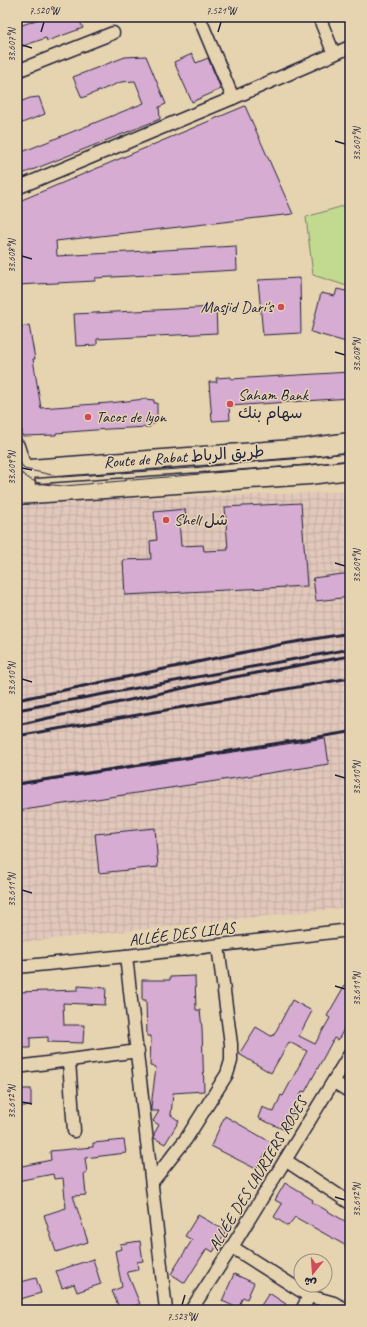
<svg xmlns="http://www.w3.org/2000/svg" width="367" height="1327" viewBox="0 0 367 1327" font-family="Caveat,'Playpen Sans Arabic',sans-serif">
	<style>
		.industrial { fill: url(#industrial-grid) }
		.green { fill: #c2da90; stroke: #727e66 }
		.building { fill: #d7acd2; stroke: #22223b }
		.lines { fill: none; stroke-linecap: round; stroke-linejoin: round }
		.minor-casing { stroke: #22223b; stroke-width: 15 }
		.tertiary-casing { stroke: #22223b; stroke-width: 17 }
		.primary-casing { stroke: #22223b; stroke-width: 21 }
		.minor { stroke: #e6d4b1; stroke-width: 12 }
		.tertiary { stroke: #e6d4b1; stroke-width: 14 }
		.primary { stroke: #e6d4b1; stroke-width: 18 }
		.tram { stroke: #22223b; stroke-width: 1 }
		.rail { stroke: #22223b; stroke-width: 3 }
		.ticks { fill: none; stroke: #22223b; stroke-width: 1.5 }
		.poi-dot { fill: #d1495b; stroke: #e6d4b1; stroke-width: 1.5 }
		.labels { text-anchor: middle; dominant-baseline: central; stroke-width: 3; stroke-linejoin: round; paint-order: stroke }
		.poi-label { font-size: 16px; fill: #22223b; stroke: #e6d4b1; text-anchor: start }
		.street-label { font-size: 16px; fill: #22223b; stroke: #e6d4b1 }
		.neatline { fill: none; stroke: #22223b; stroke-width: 1.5 }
		.ticks-label { font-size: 10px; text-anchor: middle; fill: #22223b }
	</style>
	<defs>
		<pattern id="industrial-grid" width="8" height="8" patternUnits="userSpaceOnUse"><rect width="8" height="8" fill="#e2c8bb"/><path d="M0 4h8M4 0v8" fill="none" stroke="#c2aca2"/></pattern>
	</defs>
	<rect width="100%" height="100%" fill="#e6d4b1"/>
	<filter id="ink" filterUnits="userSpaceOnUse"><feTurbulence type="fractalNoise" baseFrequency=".025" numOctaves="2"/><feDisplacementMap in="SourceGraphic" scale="8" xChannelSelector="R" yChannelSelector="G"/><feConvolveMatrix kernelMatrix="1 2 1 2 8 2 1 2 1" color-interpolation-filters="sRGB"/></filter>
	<g filter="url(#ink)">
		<polygon class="industrial" points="350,492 350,907 17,943 17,501"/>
		<polygon class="green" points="350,204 350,287 313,275 306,217"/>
		<g class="building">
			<polygon points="44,17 78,17 83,28 47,41 46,38 17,48 17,27"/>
			<polygon points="192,54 196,63 208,58 221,89 192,102 174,62"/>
			<polygon points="146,56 166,104 159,107 160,119 17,176 17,154 144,103 135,81 121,82 82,98 73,77 125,57"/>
			<polygon points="39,97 45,114 17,125 17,103 30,98"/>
			<polygon points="245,106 293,214 56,241 57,256 236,246 237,270 95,278 95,281 17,285 17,202"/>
			<polygon points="300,278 301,333 263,335 258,280"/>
			<polygon points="337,289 350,292 350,326 346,342 311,332 321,293 335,296"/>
			<polygon points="216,307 217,333 97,339 97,345 76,346 74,314"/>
			<polygon points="29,325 35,359 33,359 41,408 109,403 145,399 154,400 154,403 157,403 157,417 155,417 155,424 150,424 150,427 108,429 56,433 56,435 22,436 22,430 18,429 17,425 17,328"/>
			<polygon points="350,372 350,398 229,406 230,420 212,421 209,382 217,382 216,378 231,377 231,379"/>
			<polygon points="301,503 307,586 125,595 123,560 151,559 150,541 157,540 154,512 185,509 186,519 179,520 181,546 203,545 204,551 228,550 225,507"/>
			<polygon points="350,573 350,597 316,601 313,578"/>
			<polygon points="325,738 329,764 17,811 17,785"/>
			<polygon points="155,828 158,867 99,873 95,834"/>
			<polygon points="195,976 196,1010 200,1010 202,1028 204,1091 173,1093 171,1115 179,1121 165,1144 154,1138 154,1134 159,1125 153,1121 159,1111 151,1111 151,1107 156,1067 150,1066 151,1036 147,1036 146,1000 142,1000 142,980 170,980 170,977"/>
			<polygon points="350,976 350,1018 338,1040 334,1038 305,1092 302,1091 285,1130 258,1118 262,1107 274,1112 281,1095 283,1096 307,1051 289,1042 271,1073 239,1054 256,1027 271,1036 274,1035 292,1000 312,1011 299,1036 315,1044 330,1018 327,1016"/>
			<polygon points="78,986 106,988 105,1005 63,1003 64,1025 84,1025 83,1043 48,1042 48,1037 30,1038 30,1048 17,1048 17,992 78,990"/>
			<rect x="17" y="1089" width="14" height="17"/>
			<polygon points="225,1116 272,1143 256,1169 211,1146"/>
			<polygon points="124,1140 126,1153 85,1158 87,1173 84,1173 86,1195 73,1196 88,1242 56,1252 44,1215 66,1208 63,1178 54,1179 53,1174 17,1181 17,1167 51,1160 50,1151 93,1147 93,1143"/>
			<polygon points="285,1183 313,1200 312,1202 350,1224 350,1248 295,1217 288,1226 274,1217 282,1204 275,1200"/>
			<polygon points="198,1215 226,1231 213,1252 207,1248 185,1283 171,1274 192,1240 185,1236"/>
			<polygon points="140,1241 143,1261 137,1262 138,1270 127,1272 140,1304 120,1310 112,1291 122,1287 115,1251 121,1249 120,1244"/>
			<polygon points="93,1259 101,1284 77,1292 74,1284 62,1288 56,1271"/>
			<polygon points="234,1274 254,1283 247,1299 243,1297 238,1308 222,1301"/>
			<polygon points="36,1278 41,1293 17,1300 17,1283"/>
			<polygon points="269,1293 286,1304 282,1310 258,1310"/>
		</g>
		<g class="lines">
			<g class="minor-casing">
				<g id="minor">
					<polyline points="199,17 233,98"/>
					<polyline points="319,17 334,54"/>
					<polyline points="17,71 113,33"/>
					<polyline points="17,188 233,98 350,47"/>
					<polyline points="126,956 166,1310"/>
					<polyline points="17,967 126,956 350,930"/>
					<polyline points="69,1061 74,1131"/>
					<polyline points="17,1067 138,1051"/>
					<polyline points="334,1082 350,1092"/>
					<polyline points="285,1160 350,1203"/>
					<polyline points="152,1182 186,1139 227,1074 231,1061 231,1044 218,946"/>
					<polyline points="232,1247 309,1296 334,1303 347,1310"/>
					<polyline points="191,1310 232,1247 350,1054"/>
					<polyline points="302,1310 309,1296"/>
				</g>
			</g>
			<g class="tertiary-casing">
				<polyline id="tertiary" points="17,446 27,477 29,495"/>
			</g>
			<g class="primary-casing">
				<g id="primary">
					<polyline points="17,470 306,448 350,442"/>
					<polyline points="17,495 309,475 350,470"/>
				</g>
			</g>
			<use href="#minor" class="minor"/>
			<use href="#tertiary" class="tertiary"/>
			<use href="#primary" class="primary"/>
			<g class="tram">
				<polyline points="17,457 24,469 62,477 193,468 268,460 350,453"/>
				<path d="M17 468C31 485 44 484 64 486L350 461"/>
			</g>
			<g class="rail">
				<polyline points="17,700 283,644 350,633"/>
				<polyline points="17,710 350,649"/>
				<polyline points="17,725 229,678 350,656"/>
				<polyline points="17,736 350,678"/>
				<polyline points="17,784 350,732"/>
			</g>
		</g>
	</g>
	<path class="ticks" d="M41 32 44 22M218 32 221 22M22 45 32 48M335 141 345 144M22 256 32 259M335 352 345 355M22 468 32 470M335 563 345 566M22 679 32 682M335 775 345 778M22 890 32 893M335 986 345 989M22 1102 32 1104M335 1197 345 1200M182 1305 185 1295"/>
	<g class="poi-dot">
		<circle cx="281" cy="307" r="4"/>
		<circle cx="230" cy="404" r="4"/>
		<circle cx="88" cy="417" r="4"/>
		<circle cx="166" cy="520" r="4"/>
	</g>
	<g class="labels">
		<g class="poi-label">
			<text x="273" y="307" text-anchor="end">Masjid Dari's</text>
			<text x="238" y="395">Saham Bank<tspan x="238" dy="18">سهام بنك</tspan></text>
			<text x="96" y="417">Tacos de lyon</text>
			<text x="174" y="520">Shell شل</text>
		</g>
		<g class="street-label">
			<text transform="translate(184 457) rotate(-4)">Route de Rabat طريق الرباط</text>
			<text transform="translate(182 934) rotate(-7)">ALLÉE DES LILAS</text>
			<text transform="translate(258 1174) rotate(-59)">ALLÉE DES LAURIERS ROSES</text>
		</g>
	</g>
	<rect width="367" height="1327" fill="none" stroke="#e6d4b1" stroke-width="44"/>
	<g transform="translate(313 1273) rotate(197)"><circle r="19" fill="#e6d4b1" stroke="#988d82"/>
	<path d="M0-3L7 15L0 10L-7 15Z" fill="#d1495b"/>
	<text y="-6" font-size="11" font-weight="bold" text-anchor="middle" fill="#22223b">ش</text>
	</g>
	<rect x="22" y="22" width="323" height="1283" class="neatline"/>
	<g class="ticks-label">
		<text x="44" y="14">7.520°W</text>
		<text x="221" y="14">7.521°W</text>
		<text transform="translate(11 45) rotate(-90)" y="4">33.607°N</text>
		<text transform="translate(356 144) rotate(-90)" y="4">33.607°N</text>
		<text transform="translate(11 256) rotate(-90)" y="4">33.608°N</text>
		<text transform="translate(356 355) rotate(-90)" y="4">33.608°N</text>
		<text transform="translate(11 468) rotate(-90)" y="4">33.609°N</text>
		<text transform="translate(356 566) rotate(-90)" y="4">33.609°N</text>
		<text transform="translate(11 679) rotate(-90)" y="4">33.610°N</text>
		<text transform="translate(356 778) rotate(-90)" y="4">33.610°N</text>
		<text transform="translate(11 890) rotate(-90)" y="4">33.611°N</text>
		<text transform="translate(356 989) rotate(-90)" y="4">33.611°N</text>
		<text transform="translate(11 1102) rotate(-90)" y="4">33.612°N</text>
		<text transform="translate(356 1200) rotate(-90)" y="4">33.612°N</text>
		<text x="182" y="1320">7.523°W</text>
	</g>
</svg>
